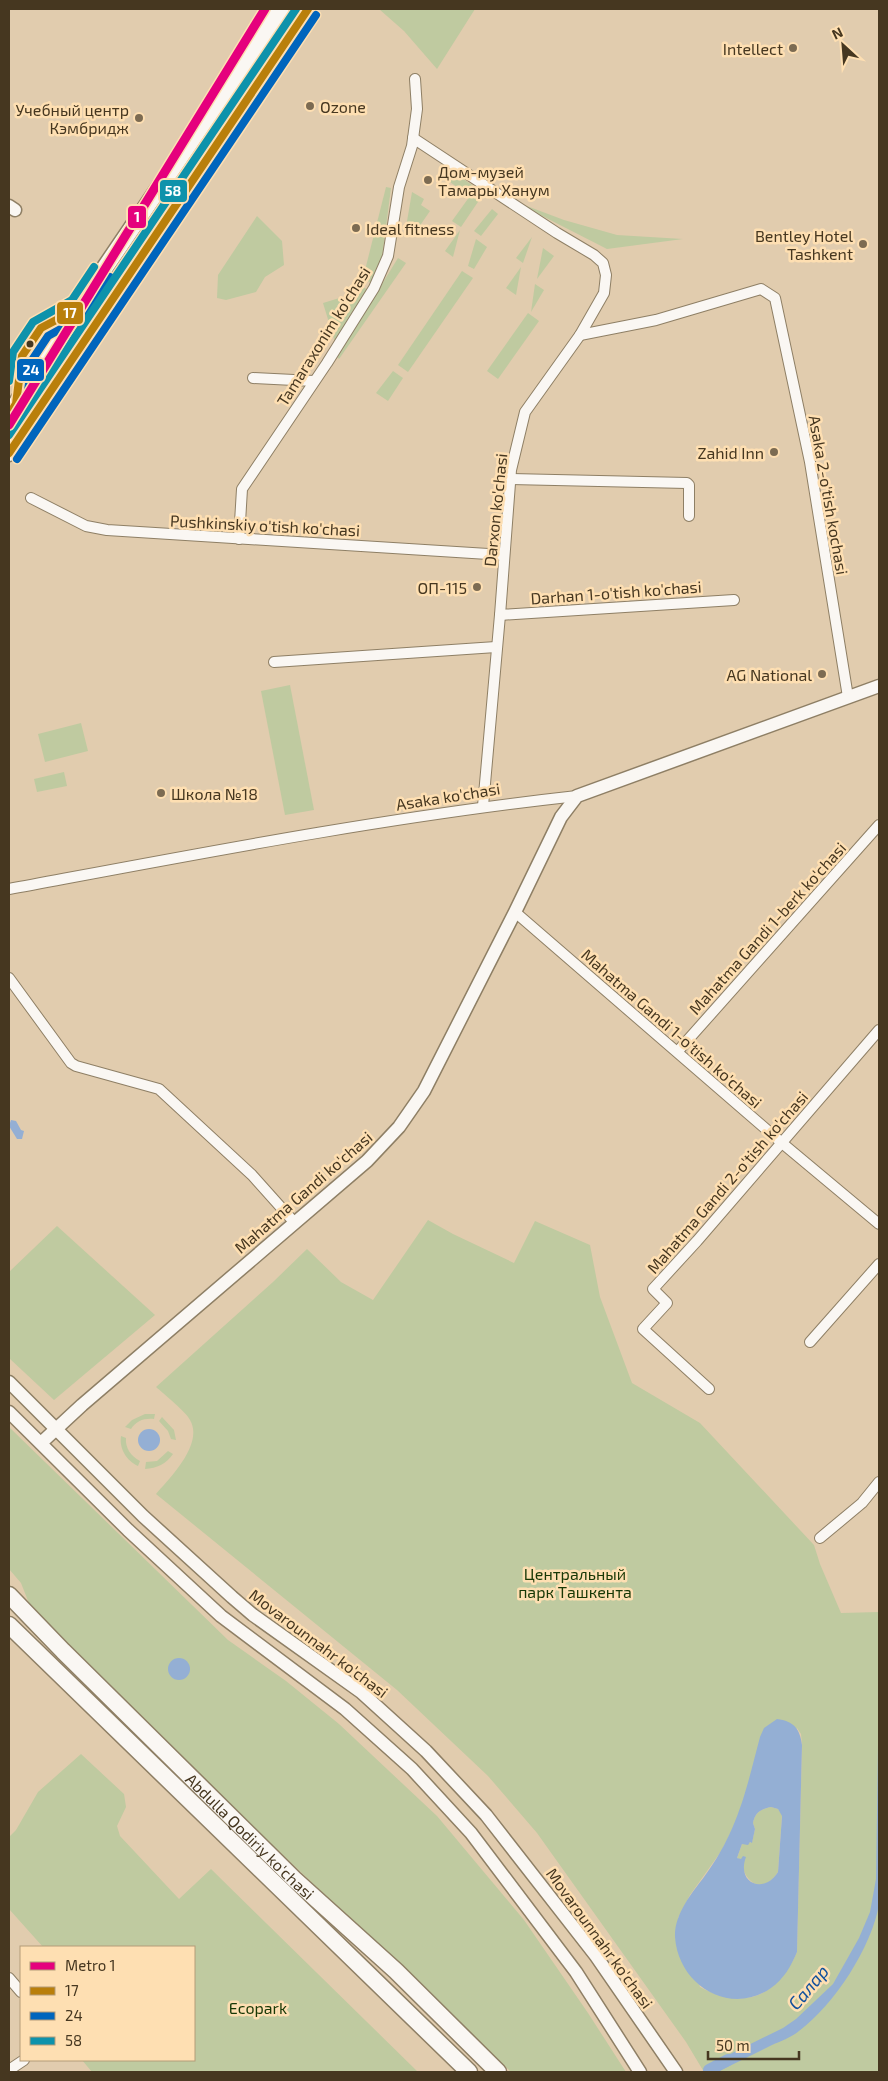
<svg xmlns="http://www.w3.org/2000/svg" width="888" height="2081" viewBox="0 0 888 2081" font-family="'Exo 2',sans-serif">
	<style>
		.green { fill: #bfcaa0; fill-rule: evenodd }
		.water { fill: #94afd4; fill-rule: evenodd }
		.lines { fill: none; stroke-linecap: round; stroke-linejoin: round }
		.canal { stroke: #94afd4; stroke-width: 12 }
		.minor-casing { stroke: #8e7f65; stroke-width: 12 }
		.tertiary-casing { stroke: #8e7f65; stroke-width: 15 }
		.primary-casing { stroke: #8e7f65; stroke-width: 19 }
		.minor { stroke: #faf7f3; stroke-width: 10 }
		.tertiary { stroke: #faf7f3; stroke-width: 12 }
		.primary { stroke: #faf7f3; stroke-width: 16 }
		.bus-1-casing { stroke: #fedfb2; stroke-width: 11 }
		.bus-2-casing { stroke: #fedfb2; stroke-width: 11 }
		.bus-3-casing { stroke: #fedfb2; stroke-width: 11 }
		.bus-1 { stroke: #b97f0b; stroke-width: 8 }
		.bus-2 { stroke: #0065bd; stroke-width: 8 }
		.bus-3 { stroke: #0e92ab; stroke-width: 8 }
		.metro-1-casing { stroke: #fedfb2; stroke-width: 12 }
		.metro-1 { stroke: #e5007d; stroke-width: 9 }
		.poi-dot { fill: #7c6b52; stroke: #fedfb2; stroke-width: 2 }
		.bus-dot { fill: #463720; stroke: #fedfb2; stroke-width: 2 }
		.labels { text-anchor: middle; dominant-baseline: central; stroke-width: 5; stroke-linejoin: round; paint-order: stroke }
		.poi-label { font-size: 16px; fill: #463720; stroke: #fedfb2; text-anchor: end }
		.street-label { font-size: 16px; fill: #463720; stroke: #fedfb2 }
		.park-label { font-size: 16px; fill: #183806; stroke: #fedfb2 }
		.water-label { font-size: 18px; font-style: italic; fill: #12509d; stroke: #fedfb2 }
		.line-badge { stroke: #fedfb2; stroke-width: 2 }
		.badge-label { font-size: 14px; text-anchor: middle; font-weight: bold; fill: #fff }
	</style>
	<rect width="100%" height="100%" fill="#e1ccae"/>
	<g class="green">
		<polygon points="379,9 475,9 437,69 404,31"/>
		<polygon points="450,170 484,193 461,227 452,221 470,196 444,178"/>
		<polygon points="386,187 391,188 381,266 371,283 363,278"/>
		<polygon points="412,192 424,199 421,205 430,211 412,237 405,233"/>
		<polygon points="511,200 564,220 617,235 683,239 607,249"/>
		<polygon points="492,209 498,214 481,236 474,231"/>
		<polygon points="257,216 282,241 284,265 265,277 256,292 226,300 217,298 218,275"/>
		<polygon points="460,230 453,257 445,251"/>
		<polygon points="532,237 523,263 516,258"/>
		<polygon points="476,239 487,247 474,269 468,266"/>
		<polygon points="543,248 554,256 537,279"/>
		<polygon points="398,258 406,263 339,359 337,357"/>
		<polygon points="521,267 516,295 506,288"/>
		<polygon points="462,271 473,278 408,372 398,365"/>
		<polygon points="535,284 544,290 531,312"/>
		<polygon points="358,285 369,290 335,342 323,303 356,293"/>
		<polygon points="528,313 539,321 498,379 487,371"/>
		<polygon points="393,371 403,378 388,401 376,393"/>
		<polygon points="290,685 314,810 285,815 261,691"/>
		<polygon points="81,723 88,751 45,762 38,734"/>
		<polygon points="64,772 67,786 37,792 34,779"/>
		<path d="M428 1220 453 1234 514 1263 535 1221 590 1245 600 1297 632 1383 700 1423 814 1545 820 1564 841 1613 879 1612V2072H704L686 2042 537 1833 488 1776 397 1690 156 1494C170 1478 204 1444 190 1420 186 1412 164 1394 156 1387L273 1282 307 1249 341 1282 373 1300ZM797 1728 801 1734 802 1745 797 1952C777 1996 745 2011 700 1987L678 1918 690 1895 722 1850 734 1826 743 1803Z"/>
		<polygon points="57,1226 155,1315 54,1400 9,1358 9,1272"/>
		<path d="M145 1414H155L154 1419C144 1418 136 1421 131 1429L125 1427 132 1420Z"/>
		<polygon points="162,1417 174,1430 176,1440 171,1439 168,1431 159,1421"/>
		<polygon points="9,1427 228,1640 286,1681 339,1724 437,1816 524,1920 588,2013 626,2072 511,2072 103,1684 30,1606 21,1583 9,1569"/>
		<path d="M121 1436 126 1438C125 1448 131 1456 140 1461L138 1466C127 1461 119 1449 121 1436Z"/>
		<path d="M168 1451 173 1454C166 1464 157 1468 145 1469L146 1462 157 1461Z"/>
		<polygon points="81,1754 124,1794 126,1807 117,1826 120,1836 179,1899 211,1869 418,2072 92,2072 82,2060 194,2060 194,1947 43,1947 9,1909 9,1837 16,1830 38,1792"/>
		<path d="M771 1807 778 1809 782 1815 778 1872C763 1896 744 1883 741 1860L737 1858 742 1844 752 1842 755 1829 753 1823C755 1812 761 1809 771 1807Z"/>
	</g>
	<g class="water">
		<polygon points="11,1120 16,1121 21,1130 24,1131 22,1139 17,1139 9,1126"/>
		<circle cx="149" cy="1440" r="11"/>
		<circle cx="179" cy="1669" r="11"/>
		<path d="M879 1679V1904C872 1947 834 2005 799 2031 792 2037 781 2041 772 2045 754 2054 736 2063 717 2072L710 2064 783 2028 796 2019 833 1984 859 1938 870 1912 876 1879Z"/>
		<path d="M777 1719C794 1721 800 1729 802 1745L797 1952C791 1966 784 1979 771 1988 730 2017 678 1985 675 1937 674 1915 691 1894 704 1877 738 1831 746 1790 760 1737L764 1728ZM771 1807 778 1809 782 1816 778 1872C764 1895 736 1883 746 1857L743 1856 741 1859 737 1858 742 1844 748 1845 750 1842 752 1843 755 1829 753 1823C755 1812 761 1809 771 1807Z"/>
	</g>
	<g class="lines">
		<polyline class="canal" points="709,2070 728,2060"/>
		<g class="minor-casing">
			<g id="minor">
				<polyline points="413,138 557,233 594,255 603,263 606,275 604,293 580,335 525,412 511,470 500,615 483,806"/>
				<polyline points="580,335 656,320 761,289 775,298 810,462 848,697"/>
				<polyline points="253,378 314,381"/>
				<polyline points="511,479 687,483 689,485 689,516"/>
				<polyline points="31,498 86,526 107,530 504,555"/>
				<polyline points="239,539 242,489 327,363 374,288 388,256 399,187 412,146 417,109 415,79"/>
				<polyline points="500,615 734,600"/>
				<polyline points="274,662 496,647"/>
				<path d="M9 889C197 854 386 817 577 796"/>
				<polyline points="515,912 782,1143 879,1224"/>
				<polyline points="9,978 71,1063 76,1066 159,1089 252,1175 294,1222"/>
				<polyline points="678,1051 879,825"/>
				<polyline points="810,1342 879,1264"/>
				<polyline points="709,1389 643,1329 667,1303 653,1289 697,1241 879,1030"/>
				<polyline points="820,1538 862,1503 879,1482"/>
				<polyline points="9,1978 21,1992"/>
				<polyline points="9,2070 24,2060"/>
			</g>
		</g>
		<g class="tertiary-casing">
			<g id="tertiary">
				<polyline points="9,206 15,210"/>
				<polyline points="9,1382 143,1516 232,1597 253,1615 361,1692 426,1751 486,1815 596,1956 676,2072"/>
				<polyline points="9,1412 128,1530 221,1616 345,1709 412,1769 471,1833 576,1972 640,2072"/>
				<polyline points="41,1443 82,1405 367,1161 399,1127 424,1091 515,912 561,817 577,796 879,686"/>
			</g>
		</g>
		<g class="primary-casing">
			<g id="primary">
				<polyline points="9,415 104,269 281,9"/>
				<polyline points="9,453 308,9"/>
				<path id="s1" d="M9 1595 63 1651 294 1879 396 1971 498 2072"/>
				<polyline points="9,1625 469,2072"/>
			</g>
		</g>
		<use href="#minor" class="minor"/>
		<use href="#tertiary" class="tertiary"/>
		<use href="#primary" class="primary"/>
		<g class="bus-1-casing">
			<g id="bus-1">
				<polyline points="9,415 16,404 22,356 41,328 79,308 102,272"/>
				<polyline points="9,453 308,9"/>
			</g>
		</g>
		<g class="bus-2-casing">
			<g id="bus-2">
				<polyline points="17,420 26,406 32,360 48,336 86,315 110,277"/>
				<polyline points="17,459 316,15"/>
			</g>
		</g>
		<g class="bus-3-casing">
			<g id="bus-3">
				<polyline points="9,381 13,352 33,322 72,300 94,267"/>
				<polyline points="9,435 296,9"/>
			</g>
		</g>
		<use href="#bus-1" class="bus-1"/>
		<use href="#bus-2" class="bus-2"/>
		<use href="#bus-3" class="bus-3"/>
		<g class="metro-1-casing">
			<polyline id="metro-1" points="9,425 265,9"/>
		</g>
		<use href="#metro-1" class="metro-1"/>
	</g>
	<g class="poi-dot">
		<circle cx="793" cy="48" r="5"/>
		<circle cx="310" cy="106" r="5"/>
		<circle cx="139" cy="118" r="5"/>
		<circle cx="428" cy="180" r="5"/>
		<circle cx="356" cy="228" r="5"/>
		<circle cx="863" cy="244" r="5"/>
		<circle cx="774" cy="452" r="5"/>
		<circle cx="477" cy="587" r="5"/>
		<circle cx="822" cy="674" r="5"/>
		<circle cx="161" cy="793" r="5"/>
	</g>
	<circle class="bus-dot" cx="30" cy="344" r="4.5"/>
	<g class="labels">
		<g class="poi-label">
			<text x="783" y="48">Intellect</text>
			<text x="320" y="106" text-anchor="start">Ozone</text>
			<text x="129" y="109">Учебный центр<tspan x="129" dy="18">Кэмбридж</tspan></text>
			<text x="438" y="171" text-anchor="start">Дом-музей<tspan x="438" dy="18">Тамары Ханум</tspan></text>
			<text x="366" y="228" text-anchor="start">Ideal fitness</text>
			<text x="853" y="235">Bentley Hotel<tspan x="853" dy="18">Tashkent</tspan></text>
			<text x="764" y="452">Zahid Inn</text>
			<text x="467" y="587">ОП-115</text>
			<text x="812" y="674">AG National</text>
			<text x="171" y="793" text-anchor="start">Школа №18</text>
		</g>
		<g class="street-label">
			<text transform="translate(323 336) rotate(-58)">Tamaraxonim ko'chasi</text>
			<text transform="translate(829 495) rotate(80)">Asaka 2-o'tish kochasi</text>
			<text transform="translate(495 510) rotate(-84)">Darxon ko'chasi</text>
			<text transform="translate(265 525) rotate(3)">Pushkinskiy o'tish ko'chasi</text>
			<text transform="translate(616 592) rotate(-4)">Darhan 1-o'tish ko'chasi</text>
			<text transform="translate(448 796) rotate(-9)">Asaka ko'chasi</text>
			<text transform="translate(767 928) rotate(-48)">Mahatma Gandi 1-berk ko'chasi</text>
			<text transform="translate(672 1028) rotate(41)">Mahatma Gandi 1-o'tish ko'chasi</text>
			<text transform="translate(727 1182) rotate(-49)">Mahatma Gandi 2-o'tish ko'chasi</text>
			<text transform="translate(303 1192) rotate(-41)">Mahatma Gandi ko'chasi</text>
			<text transform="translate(319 1643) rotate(37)">Movarounnahr ko'chasi</text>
			<text stroke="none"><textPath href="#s1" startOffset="341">Abdulla Qodiriy ko'chasi</textPath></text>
			<text transform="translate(600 1938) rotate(54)">Movarounnahr ko'chasi</text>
		</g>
		<g class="park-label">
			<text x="575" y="1573">Центральный<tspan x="575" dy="18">парк Ташкента</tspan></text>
			<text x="258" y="2007">Ecopark</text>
		</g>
		<g class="water-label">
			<text transform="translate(808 1987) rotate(-50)">Салар</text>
		</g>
	</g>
	<g class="line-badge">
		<rect x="159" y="179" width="29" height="24" rx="5" fill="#0e92ab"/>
		<rect x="127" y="205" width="20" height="24" rx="5" fill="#e5007d"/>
		<rect x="56" y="301" width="28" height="24" rx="5" fill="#b97f0b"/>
		<rect x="16" y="358" width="29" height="24" rx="5" fill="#0065bd"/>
	</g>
	<g class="badge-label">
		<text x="173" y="196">58</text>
		<text x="137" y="222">1</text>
		<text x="70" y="318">17</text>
		<text x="31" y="375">24</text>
	</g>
	<rect width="888" height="2081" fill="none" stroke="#463720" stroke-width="20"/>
	<rect x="20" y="1946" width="175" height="115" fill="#fedfb2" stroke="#b49c78"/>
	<rect x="30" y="1962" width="25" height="8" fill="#e5007d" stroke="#b49c78"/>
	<text x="65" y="1971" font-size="15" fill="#463720">Metro 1</text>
	<rect x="30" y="1987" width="25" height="8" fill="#b97f0b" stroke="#b49c78"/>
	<text x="65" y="1996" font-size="15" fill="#463720">17</text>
	<rect x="30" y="2012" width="25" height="8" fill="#0065bd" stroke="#b49c78"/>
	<text x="65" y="2021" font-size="15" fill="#463720">24</text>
	<rect x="30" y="2037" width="25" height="8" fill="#0e92ab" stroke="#b49c78"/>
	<text x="65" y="2046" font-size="15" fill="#463720">58</text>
	<g transform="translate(843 45) rotate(334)" stroke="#fedfb2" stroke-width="4" paint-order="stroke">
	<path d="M0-4L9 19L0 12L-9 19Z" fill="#463720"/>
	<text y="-8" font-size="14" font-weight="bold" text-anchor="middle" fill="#463720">N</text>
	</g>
	<path d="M708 2051v8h91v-8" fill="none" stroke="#463720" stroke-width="2.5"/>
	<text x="716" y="2051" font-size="15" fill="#463720" stroke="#fedfb2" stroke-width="4" paint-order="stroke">50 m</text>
</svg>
